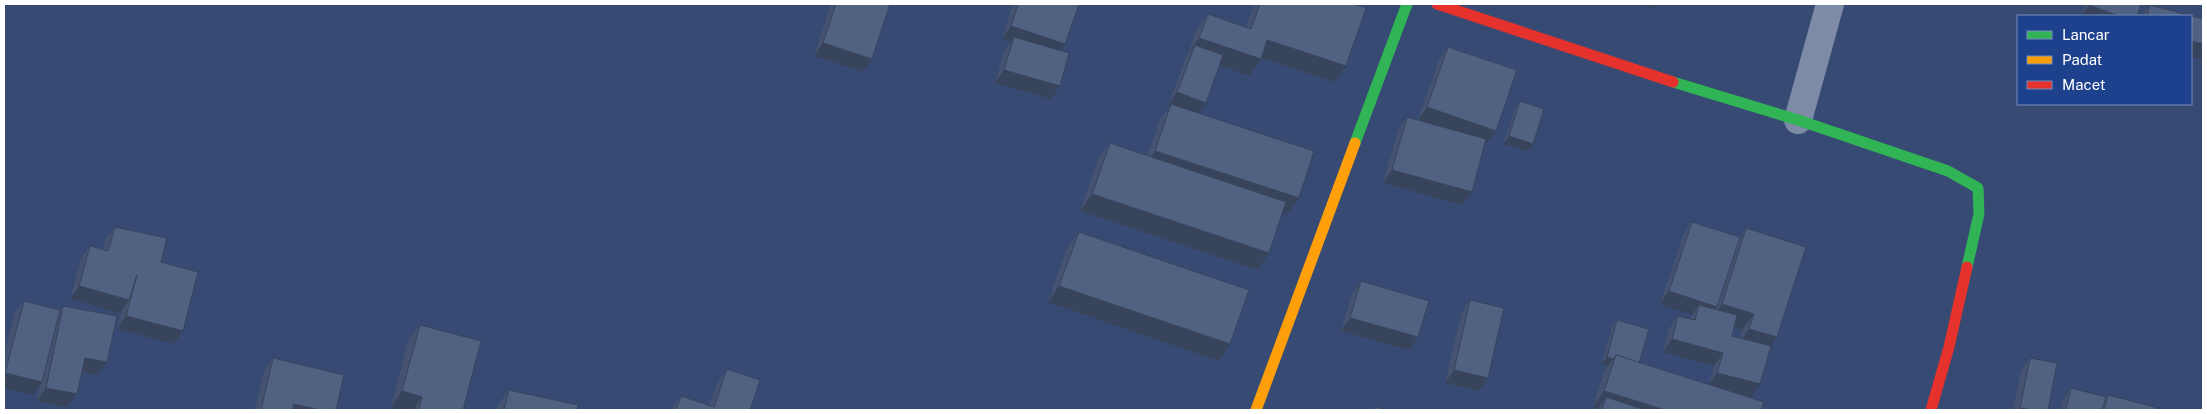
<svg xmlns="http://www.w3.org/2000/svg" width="2207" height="414" viewBox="0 0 2207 414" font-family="'Public Sans',sans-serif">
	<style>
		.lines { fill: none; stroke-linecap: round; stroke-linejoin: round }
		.street { stroke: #7d8ba7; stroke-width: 28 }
		.fast { stroke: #30b455; stroke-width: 11 }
		.slow { stroke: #ff9f0a; stroke-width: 11 }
		.jam { stroke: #e5322d; stroke-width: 11 }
		.wall { fill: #455370; fill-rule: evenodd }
		.shaded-wall { fill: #38445b }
		.building { fill: #506182; stroke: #38445b }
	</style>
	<rect width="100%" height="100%" fill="#364a73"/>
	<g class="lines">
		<polyline class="street" points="1798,120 1830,4"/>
		<g class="fast">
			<polyline points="1673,82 1798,120 1948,171 1978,188 1979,214 1967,267"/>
			<polyline points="1355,143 1407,4"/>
		</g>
		<polyline class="slow" points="1256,410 1355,143"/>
		<g class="jam">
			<polyline points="1437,4 1673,82"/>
			<polyline points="1931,410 1949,347 1967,267"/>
		</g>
	</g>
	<g class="wall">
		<polygon points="831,4 890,4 872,59 863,72 814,56"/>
		<polygon points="1013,4 1079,4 1065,44 1061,50 1060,86 1051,99 995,83 1005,50 1011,42 1002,39"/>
		<polygon points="1254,4 1353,4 1334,82 1261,58 1249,76 1220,65 1206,103 1199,113 1287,215 1282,213 1257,270 1080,211 1098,159 1110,143 1148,155 1159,121 1170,106 1168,105 1186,58 1188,54 1196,30 1208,14 1246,27"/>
		<polygon points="2085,4 2141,4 2137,16 2081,16"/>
		<polygon points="2150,5 2191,16 2142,16"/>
		<polygon points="1448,47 1486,144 1485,143 1462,205 1383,183 1398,130 1407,117 1418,120 1439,60"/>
		<polygon points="1520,101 1528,151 1503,144 1515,109"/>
		<path d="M1692 222 1739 239 1746 228 1777 337 1770 347 1751 398 1741 395 1761 410H1597L1598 409 1593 407 1604 372 1608 366 1601 364 1612 327 1617 320 1639 363 1709 385 1714 366 1663 352 1669 329 1678 316 1690 319 1692 315 1660 304 1683 235ZM1734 328 1742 330 1740 338 1732 336Z"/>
		<polygon points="115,227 161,262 183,331 174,344 117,329 122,310 120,313 70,299 81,259 90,246 103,249 105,240"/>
		<polygon points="1079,232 1219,361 1048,302 1067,248"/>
		<polygon points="1361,281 1418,337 1409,350 1341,331 1352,294"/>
		<polygon points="1470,300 1488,378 1479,391 1445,383 1461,314"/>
		<polygon points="24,301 60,310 63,306 98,375 81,372 77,394 67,407 37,401 40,384 33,395 4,388 4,355 14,314"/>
		<polygon points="420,325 463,410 401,410 391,407 408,341"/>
		<polygon points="273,358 336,410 255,410 264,371"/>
		<polygon points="2030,358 2048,410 2013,410 2021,371"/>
		<polygon points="727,369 750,410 671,410 681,396 709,406 716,386"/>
		<polygon points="2071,388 2105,398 2108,395 2155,410 2060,410 2062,401"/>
		<polygon points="509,390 577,410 496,410 497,406"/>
	</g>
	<g class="shaded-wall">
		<polygon points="1638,4 1656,4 1653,8"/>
		<polygon points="2089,5 2119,16 2081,16"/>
		<polygon points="1011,26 1065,44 1056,57 1014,37 1011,42 1002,39"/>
		<polygon points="1199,38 1261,59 1249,76 1191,55 1195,45 1187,54"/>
		<polygon points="1267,40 1346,66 1334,82 1256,56"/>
		<polygon points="2191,41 2203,44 2203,60 2191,56"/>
		<polygon points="823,43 872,59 863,72 814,56"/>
		<polygon points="1004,70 1060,86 1051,99 995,83"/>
		<polygon points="1177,92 1206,103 1197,116 1171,104 1170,106 1168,105"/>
		<polygon points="1427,107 1496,131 1486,144 1418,120"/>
		<polygon points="1509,136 1533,144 1528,151 1503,144"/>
		<polygon points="1155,151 1299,198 1287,215 1144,167"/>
		<polygon points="1392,170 1472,192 1462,205 1383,183"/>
		<polygon points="1092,194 1269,253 1257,270 1080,211"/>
		<polygon points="79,286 129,300 120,313 70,299"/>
		<polygon points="1059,286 1230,344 1219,361 1048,302"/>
		<polygon points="1669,291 1717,307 1708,320 1699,305 1692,315 1660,304"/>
		<polygon points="1722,304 1754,314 1742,330 1710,320"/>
		<polygon points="126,316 183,331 174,344 117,329"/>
		<polygon points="1350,318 1418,337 1409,350 1341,331"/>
		<polygon points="1749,329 1777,337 1766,354 1738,345"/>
		<polygon points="1672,339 1723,353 1714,366 1663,352"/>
		<polygon points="1607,357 1613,359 1608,366 1601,364"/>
		<polygon points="85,358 107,362 98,375 76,371"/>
		<polygon points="1454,370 1488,378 1479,391 1445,383"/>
		<polygon points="5,373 42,382 33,395 4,388 4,375"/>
		<polygon points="1717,373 1760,384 1751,398 1708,386"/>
		<polygon points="46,388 77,394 67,407 37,401"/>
		<polygon points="402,391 422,397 413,410 401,410 391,407"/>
		<polygon points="1604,391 1665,410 1602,410 1606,397 1598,409 1593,407"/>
		<polygon points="294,404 320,410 289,410"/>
		<polygon points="2020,408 2033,410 2019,410"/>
	</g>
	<g class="building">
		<polygon points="836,4 890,4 872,59 823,43"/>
		<polygon points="1018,4 1079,4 1065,44 1011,26"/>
		<polygon points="1260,4 1353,4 1366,8 1346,66 1267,40 1261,59 1199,38 1208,14 1251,29"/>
		<polygon points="2090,4 2141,4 2137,16 2119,16 2089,5"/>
		<polygon points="2150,5 2203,19 2203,44 2191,41 2191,16 2147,16"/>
		<polygon points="1014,37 1069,53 1060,86 1004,70"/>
		<polygon points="1195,45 1223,55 1206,103 1177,92"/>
		<polygon points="1448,47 1517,70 1496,131 1427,107"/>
		<polygon points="1520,101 1544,109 1533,144 1509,136"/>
		<polygon points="1171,104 1314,151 1299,198 1155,151"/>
		<polygon points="1407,117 1486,139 1472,192 1392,170"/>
		<polygon points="1110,143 1286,202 1269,253 1092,194"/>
		<polygon points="1692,222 1740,237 1717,307 1669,291"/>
		<polygon points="115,227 167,238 161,262 198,272 183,331 126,316 137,275 129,300 79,286 90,246 108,251"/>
		<polygon points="1746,228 1806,247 1777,337 1749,329 1754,314 1722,304"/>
		<polygon points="1079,232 1249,290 1230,344 1059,286"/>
		<polygon points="1361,281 1429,301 1418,337 1350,318"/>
		<polygon points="1470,300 1504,308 1488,378 1454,370"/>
		<polygon points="24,301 60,310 42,382 5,373"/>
		<polygon points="1699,305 1737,315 1732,336 1771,346 1760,384 1717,373 1723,353 1672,339 1678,316 1695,320"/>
		<polygon points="63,306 117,316 107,362 85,358 77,394 46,388"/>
		<polygon points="1617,320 1649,329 1639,363 1616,355 1613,359 1607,357"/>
		<polygon points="420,325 481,341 463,410 419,410 422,397 402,391"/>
		<polygon points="1616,355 1764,402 1761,410 1665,410 1604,391"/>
		<polygon points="273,358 344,375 336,410 320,410 294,404 292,410 261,410"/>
		<polygon points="2030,358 2057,363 2048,410 2033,410 2020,408"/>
		<polygon points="727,369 760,380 750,410 676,410 681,396 714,407"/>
		<polygon points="2071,388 2106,397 2102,410 2066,410"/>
		<polygon points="509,390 578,405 577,410 504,410"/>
		<polygon points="2108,395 2155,407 2155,410 2104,410"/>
		<polygon points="1606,397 1645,410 1602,410"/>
		<polygon points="1375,407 1388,410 1374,410"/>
	</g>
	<rect width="2207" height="414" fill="none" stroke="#ffffff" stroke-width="10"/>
	<rect x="2017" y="15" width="175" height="90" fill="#1d418c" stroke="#778dba"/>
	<rect x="2027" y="31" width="25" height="8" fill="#30b455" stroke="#778dba"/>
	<text x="2062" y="40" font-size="15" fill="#ffffff">Lancar</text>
	<rect x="2027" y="56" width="25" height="8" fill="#ff9f0a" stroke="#778dba"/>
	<text x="2062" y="65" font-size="15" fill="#ffffff">Padat</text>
	<rect x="2027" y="81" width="25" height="8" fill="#e5322d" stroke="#778dba"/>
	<text x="2062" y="90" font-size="15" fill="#ffffff">Macet</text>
</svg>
